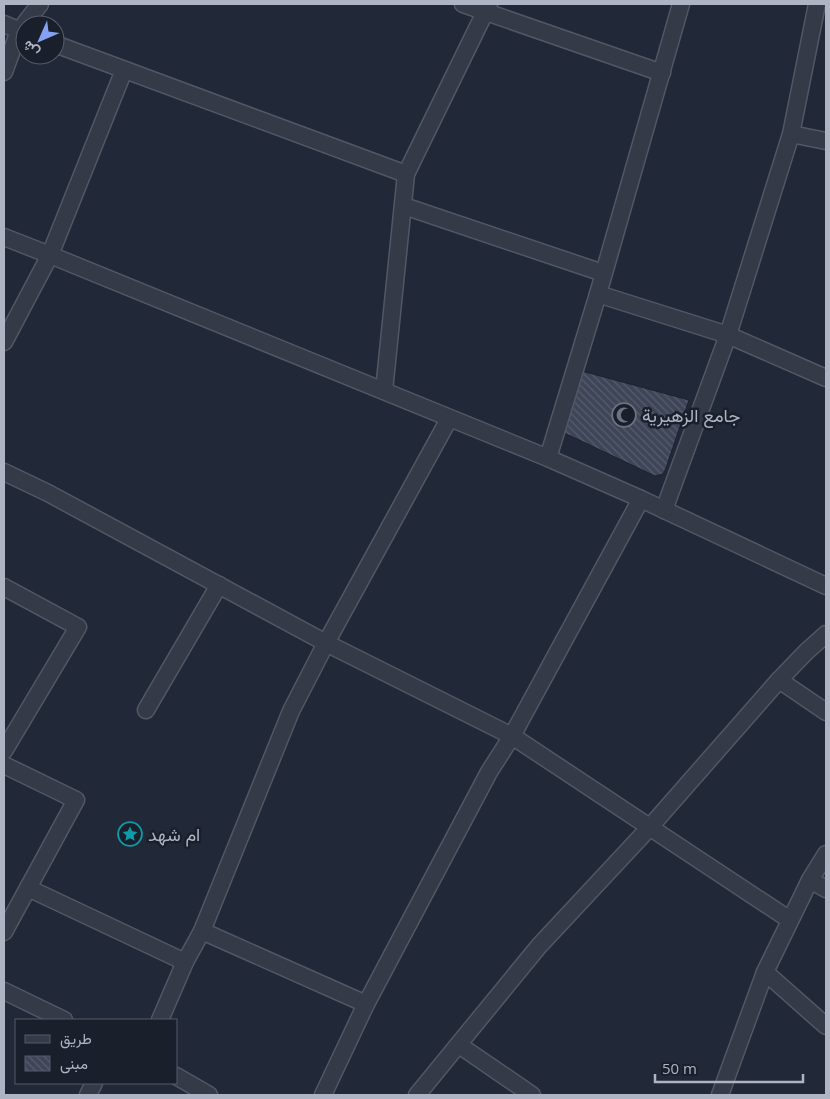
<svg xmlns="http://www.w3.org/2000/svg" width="830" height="1099" viewBox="0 0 830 1099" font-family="'Open Sans',Vazirmatn,sans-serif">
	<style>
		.building { fill: url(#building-back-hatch); stroke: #1c212e }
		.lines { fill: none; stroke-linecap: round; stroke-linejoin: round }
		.minor-casing { stroke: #525765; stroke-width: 19 }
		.minor { stroke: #343a48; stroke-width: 16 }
		.labels { text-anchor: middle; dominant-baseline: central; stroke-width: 5; stroke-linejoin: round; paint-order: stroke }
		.poi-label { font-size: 18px; fill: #afb4c4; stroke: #1a1f2c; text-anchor: start }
	</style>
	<defs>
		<pattern id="building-back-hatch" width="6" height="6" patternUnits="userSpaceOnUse" patternTransform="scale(1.25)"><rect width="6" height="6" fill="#3d4557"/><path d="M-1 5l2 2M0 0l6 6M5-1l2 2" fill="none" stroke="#565d6e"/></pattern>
	</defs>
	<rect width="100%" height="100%" fill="#212837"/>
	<polygon class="building" points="578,370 689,400 666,468 663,474 655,476 558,430"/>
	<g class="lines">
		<g class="minor-casing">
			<g id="minor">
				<polyline points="463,4 662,73"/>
				<polyline points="4,24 25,33"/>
				<polyline points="55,44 406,174"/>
				<polyline points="4,72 19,31 40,4"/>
				<polyline points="791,134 826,141"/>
				<polyline points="404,206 603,273"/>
				<polyline points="4,237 50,255 548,458 641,499 826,586"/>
				<polyline points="598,294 728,335 826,378"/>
				<polyline points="4,342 50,255 124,70"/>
				<polyline points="384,391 406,174 489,4"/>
				<polyline points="548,458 598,294 681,4"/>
				<polyline points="4,472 48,493 326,643 512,736 790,920"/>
				<polyline points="664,510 728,335 791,134 817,4"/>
				<polyline points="4,587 78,627 4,751"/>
				<polyline points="779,680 826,712"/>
				<polyline points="146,710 219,585"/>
				<polyline points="4,765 76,800 4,932"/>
				<polyline points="810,880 826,889"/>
				<polyline points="28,888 185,962"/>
				<polyline points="202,931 366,1004"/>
				<polyline points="765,972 826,1026"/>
				<polyline points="4,991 64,1020"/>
				<polyline points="160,1020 185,962 202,931 291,711 326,643 449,419"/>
				<polyline points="459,1045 532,1095"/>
				<polyline points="176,1076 209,1095"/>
				<polyline points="88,1095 94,1083"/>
				<polyline points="323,1095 366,1004 489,772 512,736 641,499"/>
				<polyline points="417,1095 539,946 650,827 779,680 806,652 826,634"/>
				<polyline points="720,1095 765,972 810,880 826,854"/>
			</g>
		</g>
		<use href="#minor" class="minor"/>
	</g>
	<defs>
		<g id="mosque-ring" transform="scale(1.25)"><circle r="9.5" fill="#1a1f2c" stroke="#6b7280" stroke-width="1.5"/><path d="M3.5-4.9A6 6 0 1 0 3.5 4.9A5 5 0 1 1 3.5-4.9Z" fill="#6b7280"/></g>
		<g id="sight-ring" transform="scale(1.25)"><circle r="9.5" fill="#1a1f2c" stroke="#0f9aa8" stroke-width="1.5"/><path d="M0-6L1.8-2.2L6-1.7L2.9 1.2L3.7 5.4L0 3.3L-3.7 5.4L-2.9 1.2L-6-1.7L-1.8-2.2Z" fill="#0f9aa8"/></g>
	</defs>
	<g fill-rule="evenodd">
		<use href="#mosque-ring" x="624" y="415"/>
		<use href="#sight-ring" x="130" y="834"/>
	</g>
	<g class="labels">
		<g class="poi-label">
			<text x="642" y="415">جامع الزهيرية</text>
			<text x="148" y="834">ام شهد</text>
		</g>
	</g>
	<rect width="830" height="1099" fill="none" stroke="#afb4c4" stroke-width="10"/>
	<rect x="15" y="1019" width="162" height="65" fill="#1a1f2c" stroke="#565b69"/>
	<rect x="25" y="1035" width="25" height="8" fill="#343a48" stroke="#565b69"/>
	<text x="60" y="1044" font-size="15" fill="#afb4c4">طريق</text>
	<rect x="25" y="1056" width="25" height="15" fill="url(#building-back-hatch)" stroke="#565b69"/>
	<text x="60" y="1069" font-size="15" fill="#afb4c4">مبنى</text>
	<g transform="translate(40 40) rotate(225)"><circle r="24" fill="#1a1f2c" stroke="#565b69"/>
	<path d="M0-4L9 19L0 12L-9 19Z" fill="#84a1f4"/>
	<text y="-8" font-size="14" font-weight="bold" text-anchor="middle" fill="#afb4c4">ش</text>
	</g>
	<path d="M655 1074v8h148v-8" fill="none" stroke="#afb4c4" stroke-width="2.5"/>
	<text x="662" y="1074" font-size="15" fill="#afb4c4" stroke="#1a1f2c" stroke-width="4" paint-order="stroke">50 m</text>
</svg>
